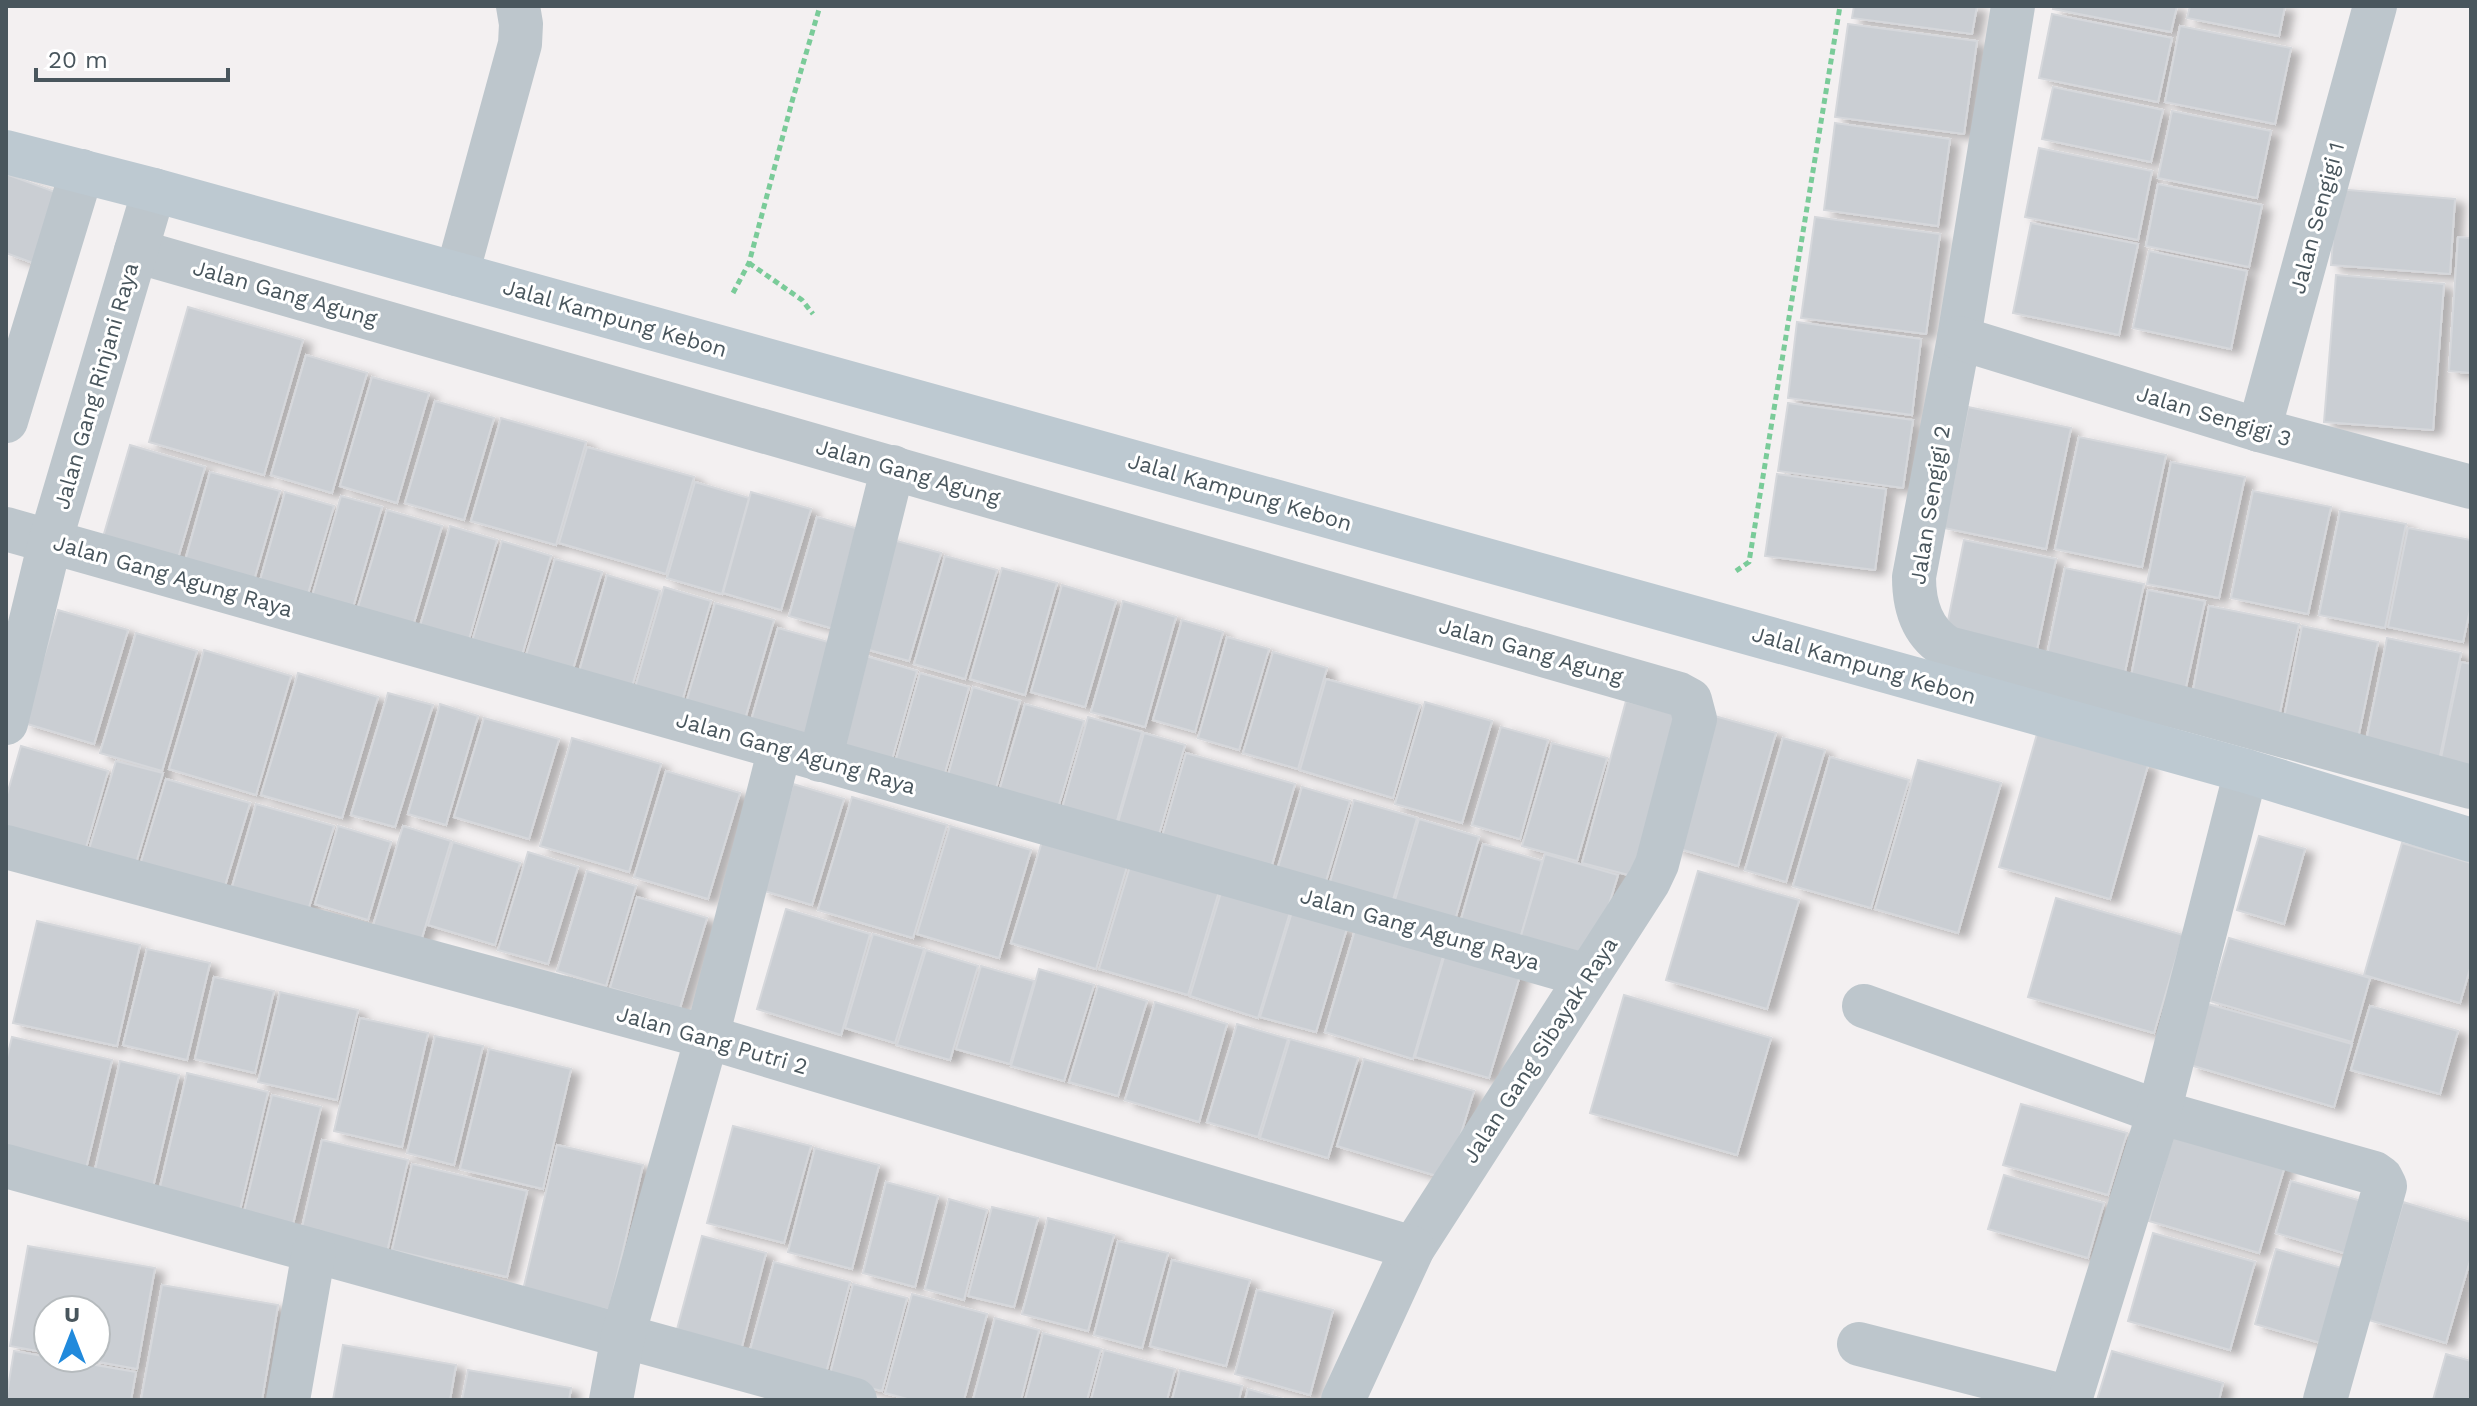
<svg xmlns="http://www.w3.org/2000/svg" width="2477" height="1406" viewBox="0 0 2477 1406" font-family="'Work Sans',sans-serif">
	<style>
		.building { fill: #caced3; stroke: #d5d7db; stroke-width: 2; filter: url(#shadow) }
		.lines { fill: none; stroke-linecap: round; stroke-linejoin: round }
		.path { stroke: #7acb99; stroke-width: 5; stroke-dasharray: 6 4; stroke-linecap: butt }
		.street { stroke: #bdc6cc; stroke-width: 44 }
		.secondary { stroke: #bdc9d1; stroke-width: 44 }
		.labels { text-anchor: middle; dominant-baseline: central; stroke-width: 6; stroke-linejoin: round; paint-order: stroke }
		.street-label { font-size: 22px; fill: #49565d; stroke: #fff }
	</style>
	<defs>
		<filter id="shadow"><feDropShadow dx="9" dy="5" stdDeviation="4" flood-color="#0004"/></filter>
	</defs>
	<rect width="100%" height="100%" fill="#f3f0f1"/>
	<g class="building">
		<polygon points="1854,6 1977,6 1972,34 1852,18"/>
		<polygon points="2054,6 2177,6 2171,32 2053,9"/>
		<polygon points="2190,6 2285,6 2279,36 2187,18"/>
		<polygon points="2052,14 2172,38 2158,102 2039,78"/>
		<polygon points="1848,24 1977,41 1964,134 1835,117"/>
		<polygon points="2180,26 2291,48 2275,124 2165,102"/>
		<polygon points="2053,87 2163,110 2151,162 2042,139"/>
		<polygon points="2172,111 2271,131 2257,198 2158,178"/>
		<polygon points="1835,123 1950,139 1938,226 1824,210"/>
		<polygon points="2039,148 2152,171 2138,240 2025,217"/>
		<polygon points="6,174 58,193 33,263 6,253"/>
		<polygon points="2158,184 2262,205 2249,267 2146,246"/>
		<polygon points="2337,189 2455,199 2450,274 2331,265"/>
		<polygon points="1815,217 1940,234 1926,334 1801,318"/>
		<polygon points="2031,223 2138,244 2119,335 2013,313"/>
		<polygon points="2458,237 2471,238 2471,373 2449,371"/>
		<polygon points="2149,251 2247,271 2231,349 2133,328"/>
		<polygon points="2336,275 2444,284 2433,430 2324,422"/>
		<polygon points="188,307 303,340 264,475 149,442"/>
		<polygon points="1797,322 1921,339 1912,415 1788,398"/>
		<polygon points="306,355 367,373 332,493 271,475"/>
		<polygon points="372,377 429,393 397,503 340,486"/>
		<polygon points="435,401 494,418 464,520 405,503"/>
		<polygon points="1788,403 1913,420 1903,488 1778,471"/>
		<polygon points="1968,407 2071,428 2046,549 1944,528"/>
		<polygon points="501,418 586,442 556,545 471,521"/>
		<polygon points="2079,437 2166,455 2142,567 2055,549"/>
		<polygon points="130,445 205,467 176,565 101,544"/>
		<polygon points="587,447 694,477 666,574 559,543"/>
		<polygon points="2171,462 2245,477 2219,598 2147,584"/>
		<polygon points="210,472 280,491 252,587 183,568"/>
		<polygon points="1777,474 1886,489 1875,570 1765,556"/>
		<polygon points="695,482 749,498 722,594 667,578"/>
		<polygon points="2253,491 2331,507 2308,614 2231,598"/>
		<polygon points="285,492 334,506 305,604 257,591"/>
		<polygon points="751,492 811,509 781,610 723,593"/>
		<polygon points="341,496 382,507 350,618 309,607"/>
		<polygon points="387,510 442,526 411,633 355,617"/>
		<polygon points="2340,511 2406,524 2385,628 2319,615"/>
		<polygon points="817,517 869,532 841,631 789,616"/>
		<polygon points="450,526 497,540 466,650 417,636"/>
		<polygon points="2408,528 2471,540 2471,605 2463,642 2388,627"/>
		<polygon points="882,537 941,553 909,661 851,645"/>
		<polygon points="1964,540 2056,559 2035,659 1944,641"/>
		<polygon points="502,541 551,556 520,662 470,648"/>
		<polygon points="945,556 997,570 965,679 914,664"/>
		<polygon points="555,559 602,572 570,679 523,665"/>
		<polygon points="1002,568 1057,583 1025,695 970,679"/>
		<polygon points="2065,568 2144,584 2123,681 2045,665"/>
		<polygon points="607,575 660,591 629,697 576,682"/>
		<polygon points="1062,585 1116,601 1085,707 1031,692"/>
		<polygon points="664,587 711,601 679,712 632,698"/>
		<polygon points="2148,590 2205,601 2182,705 2128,692"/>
		<polygon points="1123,601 1176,617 1145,727 1091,712"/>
		<polygon points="715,603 774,620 743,726 684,710"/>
		<polygon points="2209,606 2299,624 2276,731 2190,706"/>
		<polygon points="58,610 128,630 94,744 24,723"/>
		<polygon points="1182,620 1223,632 1195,732 1153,720"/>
		<polygon points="2302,626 2378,642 2356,748 2281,733"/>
		<polygon points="778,628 839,645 809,748 748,731"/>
		<polygon points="136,633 197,651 162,771 100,753"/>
		<polygon points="1227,637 1269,649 1239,750 1198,738"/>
		<polygon points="2387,638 2461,653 2438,766 2364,751"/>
		<polygon points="204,650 291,676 256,795 169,769"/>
		<polygon points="1273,652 1327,668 1298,769 1243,753"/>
		<polygon points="859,654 917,671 891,763 832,746"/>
		<polygon points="2461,662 2471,664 2471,769 2440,763"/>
		<polygon points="298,673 378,697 342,818 261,795"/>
		<polygon points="920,673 969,687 941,787 892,773"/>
		<polygon points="1326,679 1420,705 1393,798 1300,770"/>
		<polygon points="973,687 1020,701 992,803 944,789"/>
		<polygon points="388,693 433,705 395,827 351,815"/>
		<polygon points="1626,701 1691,718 1648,880 1582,863"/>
		<polygon points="1425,702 1492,721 1462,823 1395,804"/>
		<polygon points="440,704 478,716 446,825 408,814"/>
		<polygon points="1025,704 1084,721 1055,818 996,801"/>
		<polygon points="1711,715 1776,733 1738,866 1673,847"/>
		<polygon points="1088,717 1142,732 1113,835 1059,819"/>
		<polygon points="484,718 559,739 529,839 454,817"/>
		<polygon points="1501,727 1548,740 1520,839 1472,825"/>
		<polygon points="1144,733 1185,745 1158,838 1117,826"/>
		<polygon points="2037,734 2148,765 2110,899 1999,867"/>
		<polygon points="572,738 661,764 629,872 540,846"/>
		<polygon points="1783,738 1825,750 1786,882 1745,870"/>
		<polygon points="1552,743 1607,758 1577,861 1522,846"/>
		<polygon points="21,746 108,771 83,858 6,836 6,798"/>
		<polygon points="1186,753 1295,784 1270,872 1161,840"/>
		<polygon points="1830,757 1909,780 1871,908 1793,886"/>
		<polygon points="1918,760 2001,783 1958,933 1875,909"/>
		<polygon points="116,761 163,773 133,873 86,859"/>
		<polygon points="666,771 740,793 708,899 634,877"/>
		<polygon points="166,779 250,803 224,889 140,865"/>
		<polygon points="793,784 844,799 812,905 761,890"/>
		<polygon points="1302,787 1350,801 1323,891 1275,877"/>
		<polygon points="852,797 947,825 913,938 818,910"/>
		<polygon points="1354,800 1417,818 1390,910 1327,892"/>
		<polygon points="256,804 334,826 306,917 230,894"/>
		<polygon points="1419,819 1479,837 1453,927 1392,910"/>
		<polygon points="338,826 391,842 368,920 315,904"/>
		<polygon points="403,826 451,841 421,941 373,926"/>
		<polygon points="950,826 1031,850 999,958 917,934"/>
		<polygon points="1044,835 1129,860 1096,969 1011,943"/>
		<polygon points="2259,836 2305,849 2284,924 2237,910"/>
		<polygon points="453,842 520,863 495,945 428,925"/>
		<polygon points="2402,843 2471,863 2471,965 2460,1003 2364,975"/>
		<polygon points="1483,844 1542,861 1517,950 1457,933"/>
		<polygon points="528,852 578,867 548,964 498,950"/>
		<polygon points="1545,854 1618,875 1592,960 1520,939"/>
		<polygon points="1131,863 1220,888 1188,995 1099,969"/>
		<polygon points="587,871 636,886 606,986 557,971"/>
		<polygon points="1698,871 1799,900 1767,1009 1666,980"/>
		<polygon points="1222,889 1291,909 1258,1018 1190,996"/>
		<polygon points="637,897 707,918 680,1008 610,988"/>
		<polygon points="2056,898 2183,935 2154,1033 2028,997"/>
		<polygon points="786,909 870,934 841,1035 757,1009"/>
		<polygon points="1292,912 1347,928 1316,1032 1260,1017"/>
		<polygon points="1358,920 1446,946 1413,1059 1325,1032"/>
		<polygon points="37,921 140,945 117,1046 13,1023"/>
		<polygon points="873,934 924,949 895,1043 845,1028"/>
		<polygon points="2229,938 2370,978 2352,1042 2210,1001"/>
		<polygon points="1447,947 1522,969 1489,1078 1415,1057"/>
		<polygon points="147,949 210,963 187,1060 123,1045"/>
		<polygon points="926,950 978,966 950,1060 897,1045"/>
		<polygon points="981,966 1034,981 1010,1064 956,1049"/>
		<polygon points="1039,969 1094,985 1064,1081 1011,1066"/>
		<polygon points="214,977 274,991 255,1073 195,1059"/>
		<polygon points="1098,986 1147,1001 1118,1096 1069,1082"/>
		<polygon points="280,992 358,1010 337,1100 258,1082"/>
		<polygon points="1624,995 1771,1038 1737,1155 1590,1113"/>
		<polygon points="1155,1002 1227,1024 1199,1122 1125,1100"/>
		<polygon points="2208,1004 2352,1044 2334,1107 2190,1065"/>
		<polygon points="2370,1006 2458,1031 2440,1094 2351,1070"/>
		<polygon points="360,1018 428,1033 402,1147 334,1131"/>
		<polygon points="1237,1024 1288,1039 1258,1137 1207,1122"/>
		<polygon points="435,1036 483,1046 454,1165 407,1153"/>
		<polygon points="12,1037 112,1060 85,1173 6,1154 6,1061"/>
		<polygon points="1290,1039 1358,1058 1328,1158 1260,1138"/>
		<polygon points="489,1049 571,1069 543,1189 460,1169"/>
		<polygon points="1364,1059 1474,1091 1447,1179 1337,1146"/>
		<polygon points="120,1061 179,1075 153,1187 94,1174"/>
		<polygon points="187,1073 268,1092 240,1210 159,1191"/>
		<polygon points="272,1095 321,1107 293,1224 244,1212"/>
		<polygon points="2021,1104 2127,1133 2108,1195 2003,1165"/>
		<polygon points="733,1126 811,1146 784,1243 707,1223"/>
		<polygon points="2175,1127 2287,1159 2259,1253 2149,1221"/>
		<polygon points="322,1140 408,1160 387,1252 301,1232"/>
		<polygon points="557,1145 643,1165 609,1310 523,1290"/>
		<polygon points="815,1148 879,1165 852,1269 788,1252"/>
		<polygon points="412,1164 527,1191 507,1277 392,1250"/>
		<polygon points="2004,1175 2104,1203 2088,1258 1988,1229"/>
		<polygon points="2291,1181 2372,1204 2357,1257 2276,1233"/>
		<polygon points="886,1182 938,1196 915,1287 863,1273"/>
		<polygon points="949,1199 987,1210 964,1300 925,1289"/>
		<polygon points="2403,1202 2471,1222 2471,1257 2446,1343 2369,1320"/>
		<polygon points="992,1207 1038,1218 1014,1307 968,1296"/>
		<polygon points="1048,1218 1114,1235 1088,1331 1022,1314"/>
		<polygon points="2153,1233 2255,1262 2230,1350 2128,1321"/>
		<polygon points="702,1236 766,1253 741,1350 676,1333"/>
		<polygon points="1118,1241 1168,1253 1142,1348 1094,1335"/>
		<polygon points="28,1246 155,1268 137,1369 77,1358 96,1358 96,1310 48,1310 48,1353 10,1346"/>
		<polygon points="2276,1249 2352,1271 2331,1346 2255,1324"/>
		<polygon points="1172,1260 1250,1280 1226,1366 1150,1346"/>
		<polygon points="774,1262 850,1282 826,1373 749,1354"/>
		<polygon points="853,1284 907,1298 882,1391 829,1378"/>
		<polygon points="162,1285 278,1305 262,1400 141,1400"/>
		<polygon points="1257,1290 1333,1310 1310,1395 1235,1374"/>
		<polygon points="912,1294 987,1314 964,1400 911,1400 885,1393"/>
		<polygon points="995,1318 1039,1330 1021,1400 973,1400"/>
		<polygon points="1043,1333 1101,1349 1087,1400 1025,1400"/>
		<polygon points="343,1345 456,1365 450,1400 333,1400"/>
		<polygon points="1104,1350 1175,1369 1167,1400 1091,1400"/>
		<polygon points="14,1351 136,1372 131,1400 6,1400"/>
		<polygon points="2112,1351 2223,1383 2219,1400 2097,1400"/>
		<polygon points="2446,1354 2471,1361 2471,1400 2433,1400"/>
		<polygon points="468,1370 571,1388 569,1400 462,1400"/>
		<polygon points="1180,1370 1242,1386 1239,1400 1172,1400"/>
		<polygon points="1248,1389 1287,1400 1245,1400"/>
	</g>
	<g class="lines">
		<g class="path">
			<polyline points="749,263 802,300 813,314"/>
			<polyline points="733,293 749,263 793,98 820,6"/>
			<polyline points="1736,571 1749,562 1840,6"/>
		</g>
		<g class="street">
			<path d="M2013 6 1959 338 1914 577C1914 606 1922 633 1948 648L2190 710 2471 787"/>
			<polyline points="136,251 1679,694 1690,700 1695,719 1657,864 1649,881 1413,1248 1343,1400"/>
			<polyline points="457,274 520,44 521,24 518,6"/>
			<polyline points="1959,338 2259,430 2471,487"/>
			<polyline points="6,421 82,171"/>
			<polyline points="2259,430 2375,6"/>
			<polyline points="6,529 1587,976"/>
			<polyline points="6,723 50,542 154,190"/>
			<polyline points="820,760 893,467"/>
			<polyline points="6,847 707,1037 1413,1248"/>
			<polyline points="1864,1006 2159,1112 2374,1173 2381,1178 2385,1186 2325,1400"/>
			<polyline points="6,1166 855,1400"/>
			<polyline points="1859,1344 2070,1398"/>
			<polyline points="288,1400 314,1251"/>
			<polyline points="611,1400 623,1336 707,1037 780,748"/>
			<polyline points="2070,1400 2159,1112 2246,771"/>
		</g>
		<polyline class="secondary" points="6,152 154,190 2246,771 2471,840"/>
	</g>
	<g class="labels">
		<g class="street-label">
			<text transform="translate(2317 218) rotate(-75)">Jalan Sengigi 1</text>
			<text transform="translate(285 293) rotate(16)">Jalan Gang Agung</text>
			<text transform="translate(615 318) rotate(16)">Jalal Kampung Kebon</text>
			<text transform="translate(96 386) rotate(-74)">Jalan Gang Rinjani Raya</text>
			<text transform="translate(2214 416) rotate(17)">Jalan Sengigi 3</text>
			<text transform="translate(908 472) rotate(16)">Jalan Gang Agung</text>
			<text transform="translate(1240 492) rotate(16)">Jalal Kampung Kebon</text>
			<text transform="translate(1930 505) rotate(-81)">Jalan Sengigi 2</text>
			<text transform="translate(173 576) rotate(16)">Jalan Gang Agung Raya</text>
			<text transform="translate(1531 651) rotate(16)">Jalan Gang Agung</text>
			<text transform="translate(1864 665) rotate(16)">Jalal Kampung Kebon</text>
			<text transform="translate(796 753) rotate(16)">Jalan Gang Agung Raya</text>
			<text transform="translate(1420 929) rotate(16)">Jalan Gang Agung Raya</text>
			<text transform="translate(712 1040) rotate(16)">Jalan Gang Putri 2</text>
			<text transform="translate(1540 1050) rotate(-57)">Jalan Gang Sibayak Raya</text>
		</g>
	</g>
	<rect width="2477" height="1406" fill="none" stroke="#49565d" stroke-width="16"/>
	<g transform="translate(72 1334)"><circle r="38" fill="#ffffff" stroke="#b6bbbe" stroke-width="2"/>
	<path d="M0-6L14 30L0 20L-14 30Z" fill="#218adc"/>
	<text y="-12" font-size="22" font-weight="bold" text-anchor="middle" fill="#49565d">U</text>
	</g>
	<path d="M36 68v12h192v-12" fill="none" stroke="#49565d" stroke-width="4"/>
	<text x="48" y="68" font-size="24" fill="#49565d" stroke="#ffffff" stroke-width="6" paint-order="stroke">20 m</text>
</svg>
